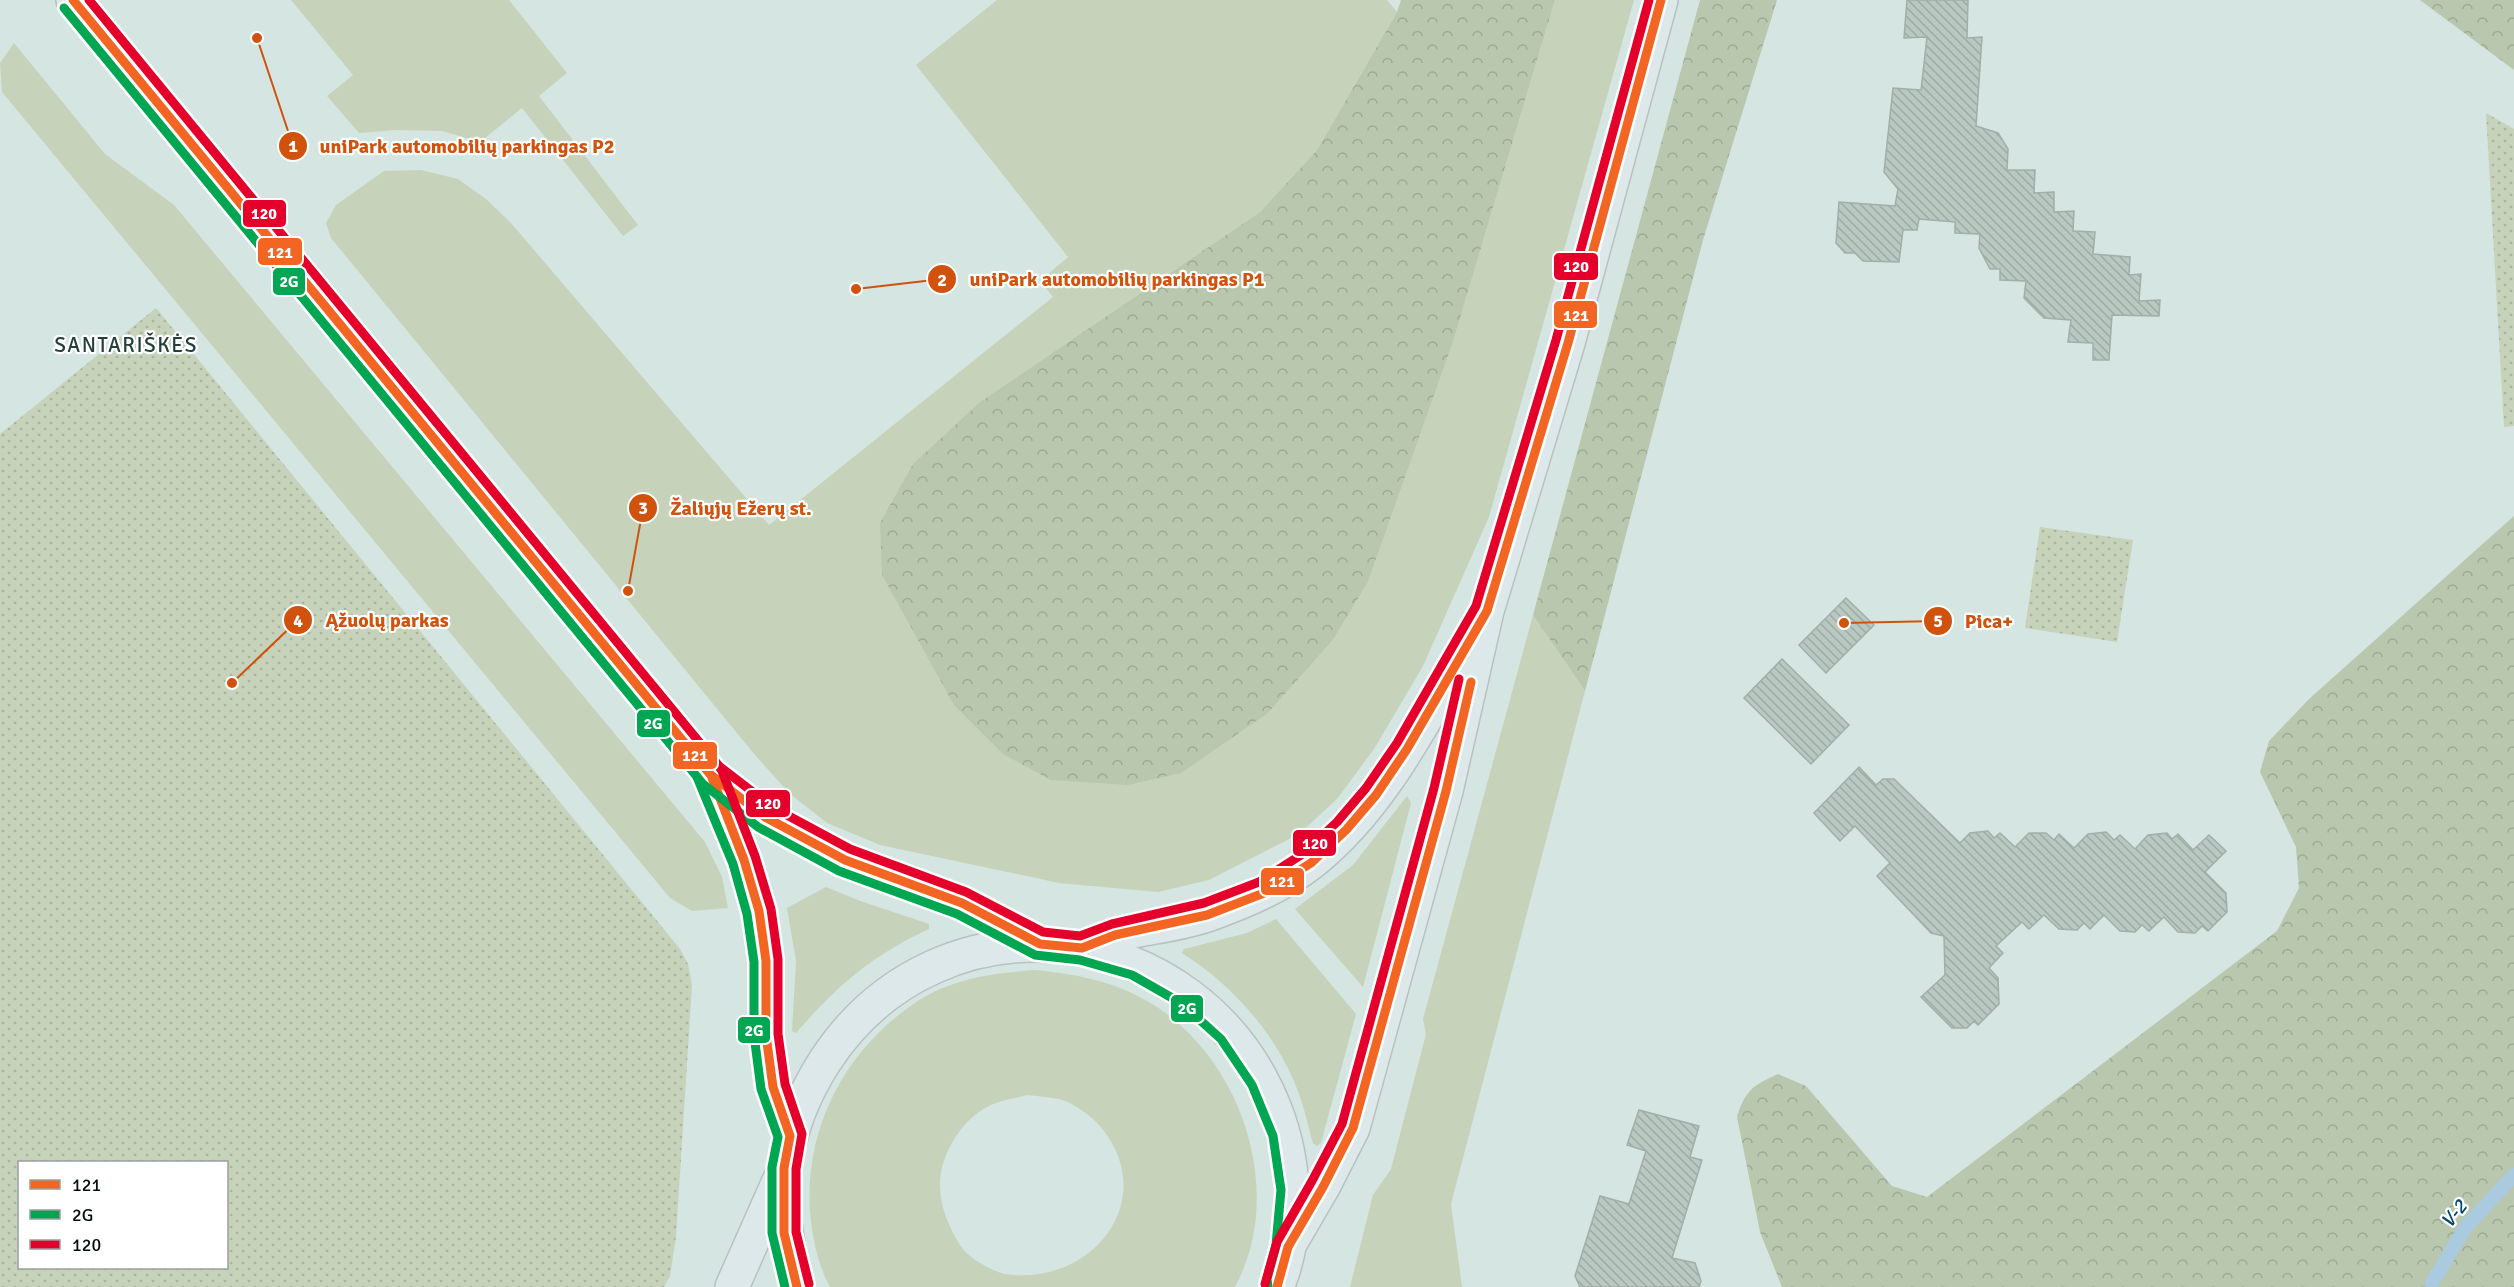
<svg xmlns="http://www.w3.org/2000/svg" width="2514" height="1287" viewBox="0 0 2514 1287" font-family="Signika,sans-serif">
	<style>
		.grass { fill: #c6d3ba; fill-rule: evenodd }
		.forest { fill: url(#forest-crowns) }
		.park { fill: url(#park-dots); fill-rule: evenodd }
		.lines { fill: none; stroke-linecap: round; stroke-linejoin: round }
		.stream { stroke: #aacadf; stroke-width: 14 }
		.building { fill: url(#building-back-hatch); stroke: #a2aea9; stroke-width: 1.5 }
		.major-casing { stroke: #b9c1c0; stroke-width: 36 }
		.major { stroke: #dce8ea; stroke-width: 33 }
		.bus-1-casing { stroke: #fff; stroke-width: 14 }
		.bus-2-casing { stroke: #fff; stroke-width: 14 }
		.bus-3-casing { stroke: #fff; stroke-width: 14 }
		.bus-1 { stroke: #f26522; stroke-width: 9 }
		.bus-2 { stroke: #00a651; stroke-width: 9 }
		.bus-3 { stroke: #e4002b; stroke-width: 9 }
		.labels { text-anchor: middle; dominant-baseline: central; stroke-width: 4.5; stroke-linejoin: round; paint-order: stroke }
		.water-label { font-size: 20px; font-style: italic; fill: #00476e; stroke: #fff }
		.quarter-label { font-size: 21px; letter-spacing: 1.5px; fill: #233f39; stroke: #fff }
		.leader { fill: none; stroke: #d1520c; stroke-width: 2 }
		.callout-dot { fill: #d1520c; stroke: #fff; stroke-width: 2 }
		.mark-label { font-size: 18px; text-anchor: middle; font-weight: bold; fill: #fff }
		.callout-label { font-size: 20px; text-anchor: middle; font-weight: bold; fill: #d1520c; stroke: #fff; stroke-width: 4.5; stroke-linejoin: round; paint-order: stroke }
		.line-badge { stroke: #fff; stroke-width: 2 }
		.badge-label { font-size: 16px; text-anchor: middle; font-weight: bold; fill: #fff }
	</style>
	<defs>
		<pattern id="forest-crowns" width="20" height="18" patternUnits="userSpaceOnUse" patternTransform="scale(1.5)"><rect width="20" height="18" fill="#b9c7ae"/><path d="M2 6a3 3 0 1 1 6 0M12 15a3 3 0 1 1 6 0" fill="none" stroke="#9eaa94"/></pattern>
		<pattern id="park-dots" width="8" height="8" patternUnits="userSpaceOnUse" patternTransform="scale(1.5)"><rect width="8" height="8" fill="#c6d3ba"/><path d="M2 2h.1M6 6h.1" fill="none" stroke="#a9b49f" stroke-width="1.8" stroke-linecap="round"/></pattern>
		<pattern id="building-back-hatch" width="6" height="6" patternUnits="userSpaceOnUse" patternTransform="scale(1.5)"><rect width="6" height="6" fill="#b9c8c0"/><path d="M-1 5l2 2M0 0l6 6M5-1l2 2" fill="none" stroke="#9eaba4"/></pattern>
	</defs>
	<rect width="100%" height="100%" fill="#d4e5e2"/>
	<g class="grass">
		<polygon points="291,0 509,0 567,73 539,96 638,225 623,236 522,108 480,142 442,131 395,130 359,133 327,96 353,75"/>
		<polygon points="997,0 1387,0 1397,12 1317,150 1260,212 980,402 1268,713 1333,640 1368,582 1452,345 1555,0 1634,0 1489,517 1423,666 1374,749 1337,799 1299,834 1209,880 1158,892 1059,883 880,845 827,823 789,793 755,755 331,238 326,223 336,205 384,171 421,170 458,179 486,199 511,223 769,525 1053,297 1040,281 1068,257 916,65"/>
		<polygon points="14,43 105,154 174,205 705,842 722,877 728,908 692,911 670,898 2,92 0,63"/>
		<polygon points="1533,615 1585,691 1451,1204 1462,1287 1350,1287 1373,1195 1391,1169 1426,1034 1423,1019"/>
		<polygon points="1407,796 1411,803 1363,987 1295,909 1353,865"/>
		<path d="M826 887 863 902 929 924V929C871 956 838 985 796 1033L792 1031 796 961 787 908Z"/>
		<path d="M1276 919 1356 1014 1321 1143 1317 1146 1313 1143C1308 1127 1305 1110 1299 1094 1279 1037 1232 984 1182 953L1184 949 1247 933Z"/>
		<path d="M1035 970C1076 974 1113 981 1149 1002 1241 1056 1287 1191 1235 1287H830C819 1267 814 1244 811 1222 801 1133 843 1050 918 1001 953 978 995 973 1035 970ZM1027 1095C1037 1096 1049 1097 1059 1099 1074 1103 1090 1115 1100 1126 1161 1198 1094 1287 1004 1274 989 1269 969 1259 960 1245 949 1227 940 1207 940 1185 940 1152 965 1114 996 1103 1006 1099 1017 1098 1027 1095Z"/>
	</g>
	<g class="forest">
		<polygon points="1401,0 1555,0 1452,345 1368,582 1333,640 1268,713 1181,773 1128,785 1051,780 1003,754 954,705 882,575 880,523 913,464 980,402 1260,212 1317,150 1397,12"/>
		<polygon points="1700,0 1777,0 1703,240 1585,691 1533,615"/>
		<polygon points="2420,0 2514,0 2514,70"/>
		<path d="M2514 516V1287H1782L1760 1232 1737 1117C1745 1090 1754 1085 1778 1074L1806 1086 1892 1186 1927 1197 2277 931 2299 888 2296 847 2260 772 2269 741 2309 699Z"/>
	</g>
	<g class="park">
		<polygon points="2486,113 2514,129 2514,426 2504,427"/>
		<path d="M156 308 680 949 688 964 692 985 676 1237 670 1276 664 1287H0V434ZM20 1162H226V1268H20Z"/>
		<polygon points="2040,527 2133,540 2117,642 2025,628"/>
	</g>
	<g class="lines">
		<polyline class="stream" points="2432,1283 2465,1228 2514,1175"/>
	</g>
	<g class="building">
		<polygon points="1907,0 1968,0 1967,38 1982,37 1976,126 1998,133 2008,149 2007,170 2035,170 2034,193 2054,192 2054,212 2074,211 2073,231 2095,232 2093,254 2130,257 2129,275 2141,274 2139,301 2160,300 2159,316 2112,315 2109,360 2093,360 2093,343 2068,342 2071,320 2044,318 2024,298 2026,281 2000,280 2000,269 1990,269 1979,248 1980,234 1955,233 1955,222 1919,219 1917,230 1903,230 1899,262 1863,261 1855,253 1845,253 1836,243 1839,202 1895,206 1898,189 1884,172 1893,88 1921,90 1927,37 1904,38"/>
		<polygon points="1846,598 1874,625 1826,673 1799,645"/>
		<polygon points="1782,659 1849,725 1811,764 1744,698"/>
		<polygon points="1859,767 1876,785 1883,779 1894,779 1960,843 1970,833 1988,831 1994,838 2000,833 2015,847 2029,833 2046,833 2054,840 2059,834 2074,848 2088,834 2106,832 2114,840 2120,835 2135,849 2148,835 2167,833 2172,839 2178,834 2193,850 2209,835 2226,851 2205,872 2226,893 2227,912 2208,931 2202,926 2195,933 2178,932 2164,917 2149,931 2142,925 2135,932 2120,931 2104,915 2090,929 2084,923 2077,930 2059,929 2044,915 2029,929 2022,922 1996,946 2003,953 1989,968 1998,978 1999,1004 1978,1025 1974,1021 1967,1028 1952,1028 1921,997 1945,975 1944,936 1931,933 1877,876 1890,863 1855,826 1840,841 1814,813"/>
		<polygon points="1639,1110 1699,1126 1690,1157 1702,1160 1672,1258 1695,1263 1701,1281 1699,1287 1580,1287 1575,1276 1600,1196 1629,1204 1646,1151 1627,1145"/>
	</g>
	<g class="lines">
		<g class="major-casing">
			<g id="major">
				<polyline points="73,0 270,237 711,775 765,817 845,860 962,903 1040,944"/>
				<polyline points="711,775 744,860 759,911 766,961 766,1035 773,1087 790,1136"/>
				<path d="M1082 948C1093 944 1105 938 1116 935 1147 927 1180 925 1210 914 1246 901 1281 886 1311 863 1383 806 1425 718 1470 641"/>
				<polyline points="1288,1247 1323,1187 1353,1128 1446,791 1487,611 1568,343 1661,0"/>
				<polyline points="732,1287 779,1181"/>
				<path d="M797 1287C788 1247 779 1207 785 1166 790 1128 805 1092 825 1061 940 885 1199 916 1275 1109 1296 1162 1300 1234 1277 1287"/>
			</g>
		</g>
		<use href="#major" class="major"/>
		<g class="bus-1-casing">
			<g id="bus-1">
				<polyline points="73,0 711,775 765,817 845,860 962,903 1040,944 1082,948 1115,935 1207,915 1264,893 1311,863 1346,830 1376,795 1407,749 1487,611 1568,343 1661,0"/>
				<polyline points="706,769 711,775 744,860 759,911 766,961 766,1035 773,1087 790,1136 784,1168 784,1233 797,1287"/>
				<polyline points="1277,1287 1288,1247 1323,1187 1353,1128 1446,791 1471,682"/>
			</g>
		</g>
		<g class="bus-2-casing">
			<g id="bus-2">
				<polyline points="64,8 703,784 758,827 839,871 957,914 1035,955 1080,960 1132,975 1181,1003 1221,1039 1252,1085 1273,1136 1281,1190 1276,1245 1267,1279 1268,1287"/>
				<polyline points="697,777 733,864 747,914 754,962 754,1035 761,1089 778,1137 772,1167 772,1233 785,1287"/>
			</g>
		</g>
		<g class="bus-3-casing">
			<g id="bus-3">
				<polyline points="89,0 719,766 772,807 850,849 966,892 1043,932 1080,936 1112,924 1204,903 1259,882 1304,853 1337,822 1366,788 1397,743 1476,606 1556,340 1649,0"/>
				<polyline points="715,761 722,771 755,856 771,909 778,959 778,1034 785,1084 802,1134 796,1169 796,1232 809,1284"/>
				<polyline points="1265,1284 1277,1242 1312,1181 1342,1124 1434,788 1459,679"/>
			</g>
		</g>
		<use href="#bus-1" class="bus-1"/>
		<use href="#bus-2" class="bus-2"/>
		<use href="#bus-3" class="bus-3"/>
	</g>
	<g class="labels">
		<g class="water-label">
			<text transform="translate(2454 1214) rotate(-52)">V-2</text>
		</g>
		<g class="quarter-label">
			<text x="126" y="345">SANTARIŠKĖS</text>
		</g>
	</g>
	<path class="leader" d="M257 38L293 146M856 289L942 279M628 591L643 508M232 683L298 620M1844 623L1938 621"/>
	<g class="callout-dot">
		<circle cx="257" cy="38" r="6"/>
		<circle cx="856" cy="289" r="6"/>
		<circle cx="628" cy="591" r="6"/>
		<circle cx="232" cy="683" r="6"/>
		<circle cx="1844" cy="623" r="6"/>
		<circle cx="293" cy="146" r="15"/>
		<circle cx="942" cy="279" r="15"/>
		<circle cx="643" cy="508" r="15"/>
		<circle cx="298" cy="620" r="15"/>
		<circle cx="1938" cy="621" r="15"/>
	</g>
	<g class="mark-label">
		<text x="293" y="152">1</text>
		<text x="942" y="286">2</text>
		<text x="643" y="514">3</text>
		<text x="298" y="627">4</text>
		<text x="1938" y="627">5</text>
	</g>
	<g class="callout-label">
		<text x="467" y="153">uniPark automobilių parkingas P2</text>
		<text x="1117" y="286">uniPark automobilių parkingas P1</text>
		<text x="741" y="515">Žaliųjų Ežerų st.</text>
		<text x="387" y="627">Ąžuolų parkas</text>
		<text x="1989" y="628">Pica+</text>
	</g>
	<g class="line-badge">
		<rect x="242" y="199" width="45" height="29" rx="6" fill="#e4002b"/>
		<rect x="257" y="237" width="46" height="29" rx="6" fill="#f26522"/>
		<rect x="1553" y="252" width="46" height="29" rx="6" fill="#e4002b"/>
		<rect x="272" y="267" width="34" height="29" rx="6" fill="#00a651"/>
		<rect x="1553" y="300" width="45" height="29" rx="6" fill="#f26522"/>
		<rect x="636" y="709" width="35" height="29" rx="6" fill="#00a651"/>
		<rect x="672" y="741" width="46" height="29" rx="6" fill="#f26522"/>
		<rect x="745" y="789" width="46" height="29" rx="6" fill="#e4002b"/>
		<rect x="1292" y="829" width="45" height="28" rx="6" fill="#e4002b"/>
		<rect x="1260" y="867" width="45" height="29" rx="6" fill="#f26522"/>
		<rect x="1170" y="994" width="34" height="29" rx="6" fill="#00a651"/>
		<rect x="737" y="1016" width="34" height="28" rx="6" fill="#00a651"/>
	</g>
	<g class="badge-label">
		<text x="264" y="219">120</text>
		<text x="280" y="258">121</text>
		<text x="1576" y="272">120</text>
		<text x="289" y="287">2G</text>
		<text x="1576" y="321">121</text>
		<text x="653" y="729">2G</text>
		<text x="695" y="761">121</text>
		<text x="768" y="809">120</text>
		<text x="1315" y="849">120</text>
		<text x="1282" y="887">121</text>
		<text x="1187" y="1014">2G</text>
		<text x="754" y="1036">2G</text>
	</g>
	<rect x="18" y="1161" width="210" height="108" fill="#ffffff" stroke="#9b9f9e" stroke-width="1.5"/>
	<rect x="30" y="1180" width="30" height="9" fill="#f26522" stroke="#9b9f9e" stroke-width="1.5"/>
	<text x="72" y="1191" font-size="18" fill="#050f0d">121</text>
	<rect x="30" y="1210" width="30" height="9" fill="#00a651" stroke="#9b9f9e" stroke-width="1.5"/>
	<text x="72" y="1221" font-size="18" fill="#050f0d">2G</text>
	<rect x="30" y="1240" width="30" height="9" fill="#e4002b" stroke="#9b9f9e" stroke-width="1.5"/>
	<text x="72" y="1251" font-size="18" fill="#050f0d">120</text>
</svg>
